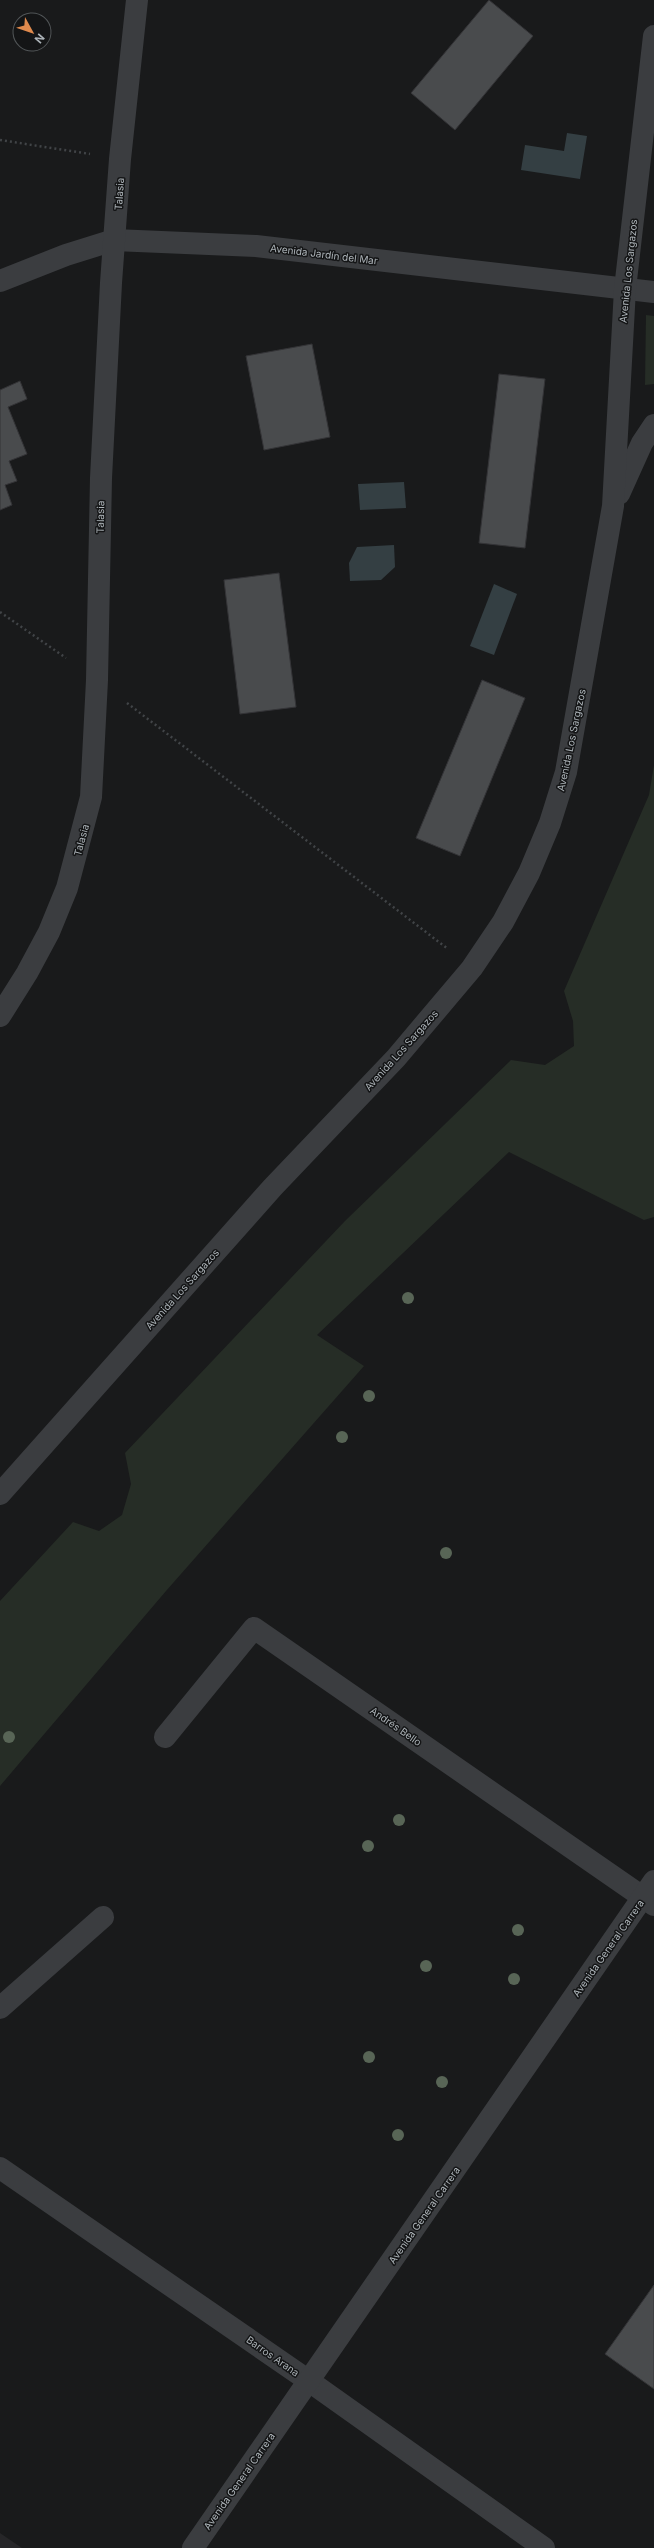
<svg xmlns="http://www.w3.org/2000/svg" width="654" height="2548" viewBox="0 0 654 2548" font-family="Inter,sans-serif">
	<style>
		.built { fill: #262628 }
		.green { fill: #262d26 }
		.water { fill: #343f43 }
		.building { fill: #494b4d; stroke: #343437 }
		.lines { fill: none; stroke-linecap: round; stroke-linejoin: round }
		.path { stroke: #414447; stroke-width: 2.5; stroke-dasharray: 2 3; stroke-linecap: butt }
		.minor { stroke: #3b3d40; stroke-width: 22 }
		.tree { fill: #586556 }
		.labels { text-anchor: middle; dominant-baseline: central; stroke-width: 3; stroke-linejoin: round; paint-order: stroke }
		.street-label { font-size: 10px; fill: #adb4b9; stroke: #141516 }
	</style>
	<rect width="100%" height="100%" fill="#191a1b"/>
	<polygon class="built" points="0,2533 22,2548 0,2548"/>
	<g class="green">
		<polygon points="646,315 654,316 654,384 645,385"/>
		<polygon points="654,765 654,1217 644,1220 509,1152 317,1335 364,1366 166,1591 0,1786 0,1601 73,1522 99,1531 122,1515 131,1484 125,1453 345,1221 511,1060 545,1065 574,1046 573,1021 564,991 649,795"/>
	</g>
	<g class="water">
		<polygon points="567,133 587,136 580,179 521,170 525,145 564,151"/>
		<polygon points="404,482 406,508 360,510 358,484"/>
		<polygon points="394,545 395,567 381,580 350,581 349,563 357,547"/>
		<polygon points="494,584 517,594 494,655 470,646"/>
	</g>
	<g class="building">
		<polygon points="489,0 533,36 455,130 411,93"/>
		<polygon points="312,344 330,437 264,450 246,356"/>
		<polygon points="499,374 545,379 525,548 479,543"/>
		<polygon points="20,381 27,399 8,407 27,454 9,461 17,481 5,485 12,505 0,510 0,390"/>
		<polygon points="279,573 296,707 240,714 224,580"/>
		<polygon points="482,680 525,698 460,856 416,838"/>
		<polygon points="654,2285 654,2389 605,2354"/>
	</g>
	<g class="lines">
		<g class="path">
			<polyline points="0,140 90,154"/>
			<polyline points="0,612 66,658"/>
			<polyline points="127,703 448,949"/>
		</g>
		<g class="minor">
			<polyline points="0,281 66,255 114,240 256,246 654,292"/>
			<polyline points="619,494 642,443 654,425"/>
			<polyline points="0,1016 27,973 49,932 67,888 91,797 97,680 101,478 111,283 120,159 137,0"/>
			<polyline points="0,1494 273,1187 396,1058 472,968 503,922 529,873 550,823 566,772 613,506 625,289 654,36"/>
			<polyline points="165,1737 254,1628 654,1905"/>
			<polyline points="0,2008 103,1917"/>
			<polyline points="0,2168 309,2381 544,2548"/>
			<polyline points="193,2548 654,1881"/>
		</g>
	</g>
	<g class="tree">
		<circle cx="408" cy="1298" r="6"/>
		<circle cx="369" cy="1396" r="6"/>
		<circle cx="342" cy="1437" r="6"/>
		<circle cx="446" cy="1553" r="6"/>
		<circle cx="9" cy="1737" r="6"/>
		<circle cx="399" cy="1820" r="6"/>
		<circle cx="368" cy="1846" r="6"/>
		<circle cx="518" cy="1930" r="6"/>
		<circle cx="426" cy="1966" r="6"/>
		<circle cx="514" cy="1979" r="6"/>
		<circle cx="369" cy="2057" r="6"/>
		<circle cx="442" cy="2082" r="6"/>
		<circle cx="398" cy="2135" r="6"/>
	</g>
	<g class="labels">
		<g class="street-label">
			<text transform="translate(119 194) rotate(-86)">Talasia</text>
			<text transform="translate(324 254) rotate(7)">Avenida Jardín del Mar</text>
			<text transform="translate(628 271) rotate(-84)">Avenida Los Sargazos</text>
			<text transform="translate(100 517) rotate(-89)">Talasia</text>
			<text transform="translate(571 740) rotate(-78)">Avenida Los Sargazos</text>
			<text transform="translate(81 840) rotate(-75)">Talasia</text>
			<text transform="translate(401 1050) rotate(-48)">Avenida Los Sargazos</text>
			<text transform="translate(182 1289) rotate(-48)">Avenida Los Sargazos</text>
			<text transform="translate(396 1726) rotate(35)">Andrés Bello</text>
			<text transform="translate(608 1948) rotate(-55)">Avenida General Carrera</text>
			<text transform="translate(424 2215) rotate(-55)">Avenida General Carrera</text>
			<text transform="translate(273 2356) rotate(35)">Barros Arana</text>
			<text transform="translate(239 2481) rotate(-55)">Avenida General Carrera</text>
		</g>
	</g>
	<g transform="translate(32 32) rotate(130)"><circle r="19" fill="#141516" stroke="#515557"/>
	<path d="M0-3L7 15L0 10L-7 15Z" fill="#e08a4d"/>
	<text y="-6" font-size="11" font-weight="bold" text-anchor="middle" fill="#adb4b9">N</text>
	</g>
</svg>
